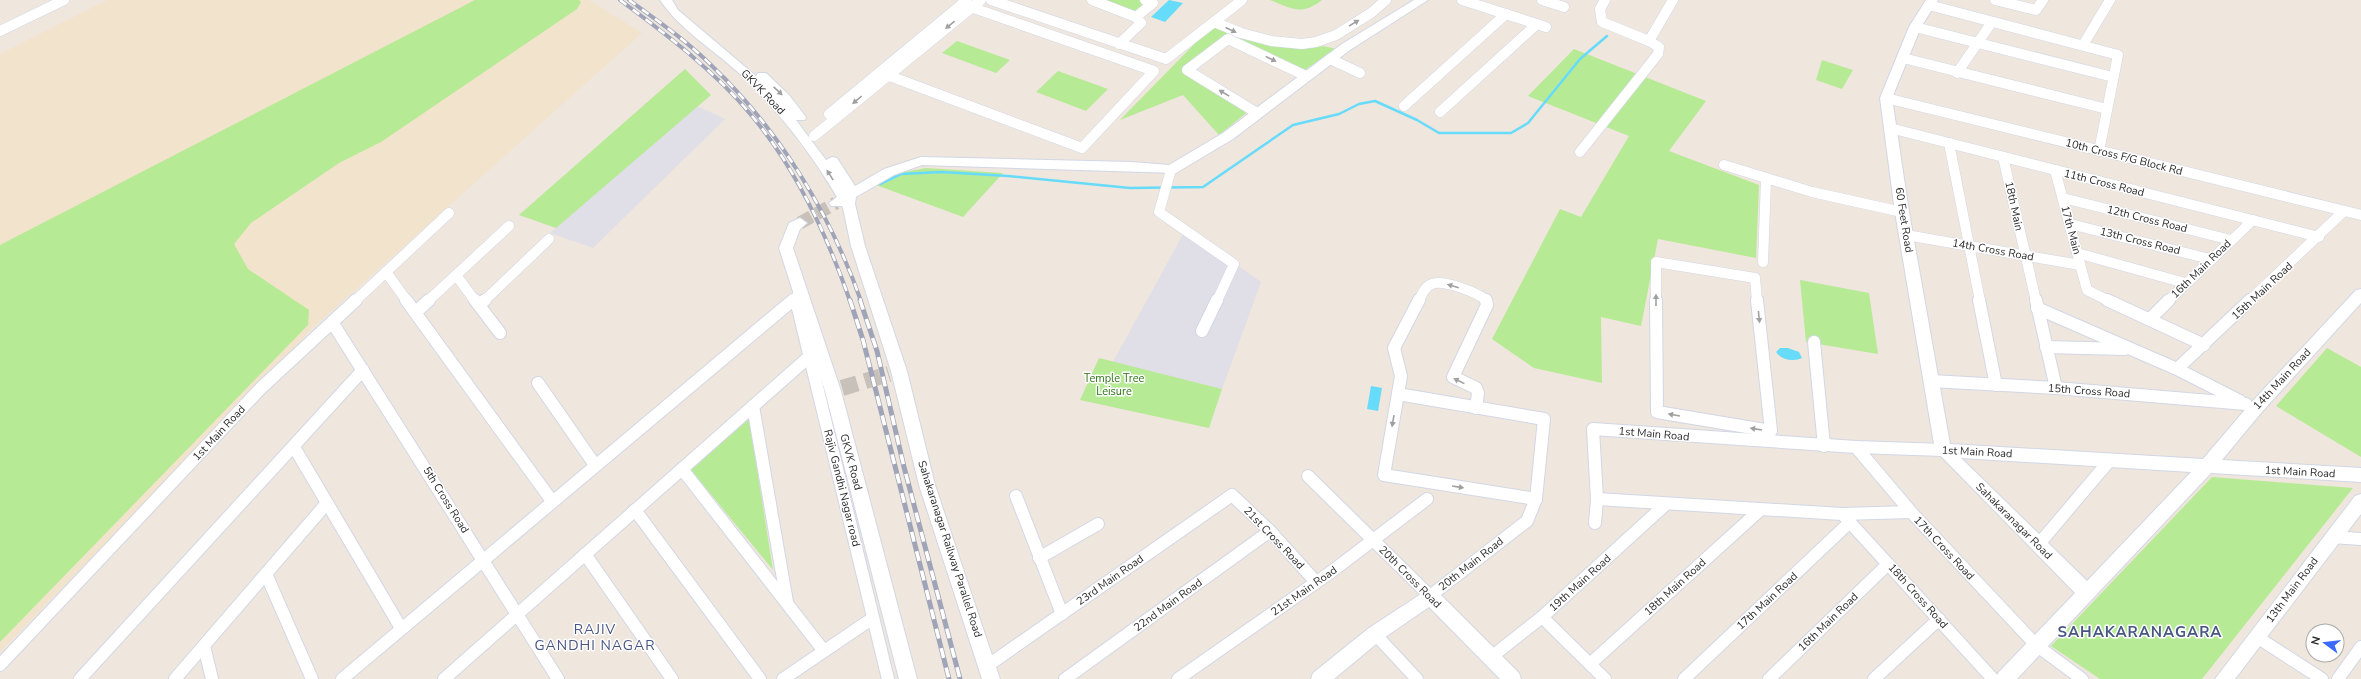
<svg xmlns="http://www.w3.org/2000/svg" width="2361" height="679" viewBox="0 0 2361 679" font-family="'Nunito Sans',sans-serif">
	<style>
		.industrial { fill: #e0dee7 }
		.education { fill: #f2e3cc }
		.green { fill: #b7ea95 }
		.water { fill: #67dbfa }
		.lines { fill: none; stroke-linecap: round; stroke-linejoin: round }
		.stream { stroke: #67dbfa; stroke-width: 2.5 }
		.secondary-tunnel-far1 { stroke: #c8c1ba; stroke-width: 13; stroke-dasharray: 13 6; stroke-linecap: butt }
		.secondary-tunnel { stroke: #c8c1ba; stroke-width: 16; stroke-dasharray: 16 8; stroke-linecap: butt }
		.street-far1-casing { stroke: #d2d7e6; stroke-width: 11 }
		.street-casing { stroke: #d2d7e6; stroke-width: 14 }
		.secondary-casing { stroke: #d2d7e6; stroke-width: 2 }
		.street-far1 { stroke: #fff; stroke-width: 10 }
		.street { stroke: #fff; stroke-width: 12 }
		.secondary { fill: #fff; fill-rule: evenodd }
		.rail-far1-casing { stroke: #9fa4b8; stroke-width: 4 }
		.rail-casing { stroke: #9fa4b8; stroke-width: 5 }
		.rail-far1 { stroke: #fff; stroke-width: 2.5; stroke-dasharray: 8; stroke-linecap: butt }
		.rail { stroke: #fff; stroke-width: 3.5; stroke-dasharray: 10; stroke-linecap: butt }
		.oneway { fill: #a0a0a0 }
		.labels { text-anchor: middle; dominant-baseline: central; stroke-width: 3; stroke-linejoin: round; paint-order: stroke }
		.street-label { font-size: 11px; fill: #2c2c2c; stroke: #fff }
		.park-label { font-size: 11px; fill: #2c7213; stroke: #fff }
		.near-neighbourhood-label { font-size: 14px; letter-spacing: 1px; fill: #475582; stroke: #fff }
		.district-label { font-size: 15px; font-weight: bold; letter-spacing: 1px; fill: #475582; stroke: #fff }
	</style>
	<rect width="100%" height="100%" fill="#efe6dd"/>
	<g class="industrial">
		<polygon points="697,106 725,119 593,248 550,233"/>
		<polygon points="1186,229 1261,282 1222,389 1113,362"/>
	</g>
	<polygon class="education" points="107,0 589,0 642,33 317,324 0,652 0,54"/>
	<g class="green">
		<polygon points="475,0 579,0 581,2 577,9 381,142 339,163 251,223 234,244 248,269 309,310 308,325 0,642 0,245"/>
		<polygon points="1098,0 1139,0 1147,3 1136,15"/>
		<path d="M1270 0H1322C1301 16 1293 9 1270 0Z"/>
		<path d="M1213 25C1233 34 1253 43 1274 46 1291 49 1323 43 1335 49L1299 74 1226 38 1184 71 1251 109 1219 135 1183 95 1120 120Z"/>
		<polygon points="957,41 1010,60 996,73 942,53"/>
		<polygon points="1574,49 1706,101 1669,151 1759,185 1756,258 1658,239 1641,326 1601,317 1602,383 1534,368 1492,339 1560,209 1581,217 1629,136 1528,96"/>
		<polygon points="1822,60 1853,70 1842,89 1816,80"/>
		<polygon points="685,69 711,95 556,228 519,215"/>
		<polygon points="1058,71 1108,89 1086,111 1036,92"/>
		<polygon points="926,168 1003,173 963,217 876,185 899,173"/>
		<polygon points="1800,280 1869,293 1878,354 1806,342"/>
		<polygon points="2327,348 2361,367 2361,457 2276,406"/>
		<polygon points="1099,358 1222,389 1209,428 1080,400"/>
		<polygon points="749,418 773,570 691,470"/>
		<polygon points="2212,477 2353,488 2202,679 2100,679 2051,646"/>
	</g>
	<g class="water">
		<polygon points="1169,0 1183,3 1165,22 1151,17"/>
		<path d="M1780 348H1788L1799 352 1802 358C1794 362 1781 360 1776 352Z"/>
		<polygon points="1371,386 1382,388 1378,411 1367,409"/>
	</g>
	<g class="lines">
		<polyline class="stream" points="880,184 901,174 941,172 1008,176 1130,188 1203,187 1293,125 1339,114 1359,104 1375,101 1417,120 1439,133 1511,133 1528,123 1580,59 1607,36"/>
		<polyline class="secondary-tunnel-far1" points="800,223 836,203"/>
		<polyline class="secondary-tunnel" points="842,388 889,374"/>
		<g class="street-far1-casing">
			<g id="street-far1">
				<polyline points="991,0 1166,59 1214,22"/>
				<polyline points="1092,0 1136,17 1141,23 1119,44"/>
				<polyline points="1242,0 1214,22 1241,33 1271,41 1302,44 1316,42 1336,35 1371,13 1386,0"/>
				<polyline points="1462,0 1546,27"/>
				<polyline points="1542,0 1564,7"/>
				<polyline points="1605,0 1600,9 1602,22 1649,41 1673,0"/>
				<polyline points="1995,0 2036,10 2043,0"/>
				<polyline points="1929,5 2118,55 2099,151"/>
				<polyline points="1136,17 1153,3 1145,0"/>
				<polyline points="1915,27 2113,77"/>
				<polyline points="0,31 64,0"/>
				<polyline points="2083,45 2110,0"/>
				<polyline points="1903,58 2107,109"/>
				<polyline points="1330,59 1360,73"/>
				<polyline points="1957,73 1992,22"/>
				<polyline points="887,75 1082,148 1154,71 962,4"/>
				<polyline points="1886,98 2361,215"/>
				<polyline points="1404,106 1506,14"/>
				<polyline points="1440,112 1537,24"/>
				<polyline points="1257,113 1187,70 1228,39 1306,76"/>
				<polyline points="829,114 967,0"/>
				<polyline points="1890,128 2319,237"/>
				<polyline points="814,136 981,0"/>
				<polyline points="1949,143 1980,301"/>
				<polyline points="1580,152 1658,54 1659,47 1649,41"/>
				<polyline points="2003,157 2036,301"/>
				<polyline points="1724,165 1812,192 1902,212"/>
				<polyline points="1171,170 1159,212 1234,264 1217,301"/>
				<polyline points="2055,170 2087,290 2109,301"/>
				<polyline points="2063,198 2231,240"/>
				<polyline points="2070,224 2210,259"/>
				<polyline points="1906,235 2080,265"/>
				<polyline points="2077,253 2185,283"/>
				<polyline points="1763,262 1766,180"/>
				<polyline points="386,272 407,301"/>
				<polyline points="456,275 475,301"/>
				<polyline points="796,299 796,301"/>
				<polyline points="355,301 449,213"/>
				<polyline points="428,301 509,226"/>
				<polyline points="484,301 549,239"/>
				<polyline points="792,301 802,292"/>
				<path d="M1419 301C1422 294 1425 286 1432 284 1443 279 1479 293 1487 301"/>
				<polyline points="1656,301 1656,262 1755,278 1757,301"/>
				<polyline points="2168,301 2253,220"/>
				<polyline points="2249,301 2344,211"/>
			</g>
		</g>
		<g class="street-casing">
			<g id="street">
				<polyline points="406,300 552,501"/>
				<polyline points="475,300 500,333"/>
				<polyline points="796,300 888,679"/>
				<polyline points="1419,300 1394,348 1401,376 1384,475 1536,499"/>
				<polyline points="1656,300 1657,412 1771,431 1757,300"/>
				<polyline points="1979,300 1996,385"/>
				<polyline points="2036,300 2056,388"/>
				<polyline points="2107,300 2204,345"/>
				<polyline points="479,305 485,300"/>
				<polyline points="2037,308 2177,369 2240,401"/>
				<polyline points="416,312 429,300"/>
				<polyline points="2150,319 2169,300"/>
				<polyline points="332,322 558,679"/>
				<polyline points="1202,331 1217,300"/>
				<polyline points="1814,342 1824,446"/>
				<polyline points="2046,347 2125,349"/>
				<polyline points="2177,369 2250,300"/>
				<polyline points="1931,381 2056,388 2246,404"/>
				<polyline points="538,383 595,465"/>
				<polyline points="753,406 787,602"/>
				<polyline points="1476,408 1478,393 1476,388 1453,377 1487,305 1486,300"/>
				<polyline points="294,447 401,628"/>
				<polyline points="1856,447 1911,512 2036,645 2082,679"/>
				<polyline points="682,469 824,651"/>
				<polyline points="1308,476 1430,596 1527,521 1536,499 1544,419 1398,394"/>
				<polyline points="1016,496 1062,614"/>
				<polyline points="1597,499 1842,514 1911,512"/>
				<polyline points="635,510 760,679"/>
				<polyline points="1845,517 1993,679"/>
				<polyline points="1595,523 1597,499 1593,429 1856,447 1943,450"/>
				<polyline points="2332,537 2361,539"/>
				<polyline points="2038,545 2110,460"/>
				<polyline points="585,554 672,679"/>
				<polyline points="1039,558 1098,524"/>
				<polyline points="266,574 312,679"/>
				<polyline points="1542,617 1605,679"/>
				<polyline points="1375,634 1417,679"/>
				<polyline points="2257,637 2322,679"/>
				<polyline points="204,646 212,679"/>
				<polyline points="1490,658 1542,617 1666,504"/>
				<polyline points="1590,664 1760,510"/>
				<polyline points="0,665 261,388 356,300"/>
				<polyline points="987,666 1232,495 1270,531 1316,582"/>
				<polyline points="80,679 363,370"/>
				<polyline points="175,679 327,503"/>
				<polyline points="342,679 793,300"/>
				<polyline points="444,679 810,356"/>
				<polyline points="783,679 873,618"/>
				<polyline points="1065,679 1270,531"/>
				<polyline points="1178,679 1331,572 1427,499"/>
				<polyline points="1684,679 1850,522"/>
				<polyline points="1769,679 1888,564"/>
				<polyline points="1874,679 1939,619"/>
				<polyline points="2338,679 2361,647"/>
			</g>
		</g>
		<g class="secondary-casing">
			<g id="secondary">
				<path d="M660 0H672L678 10 756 76 758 73H766L789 95 806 117 805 120H796L826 160 832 157 837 158 855 186 884 169 921 157 1132 162 1169 165 1223 133 1342 44 1414 0H1428L1350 50 1233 139 1176 173 922 165 894 175 856 197 855 204 865 246 907 371 935 485 1000 679H982L919 485 891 371 851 246 843 208 842 206H831L829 203 837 197C811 153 777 109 740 74 714 50 680 30 660 0Z"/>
				<path d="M1926 0H1938L1921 27 1892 98 1909 212 1950 444 2203 459 2249 405 2356 290 2361 289V303L2261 413 2222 460 2361 468V482L2211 473 2017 679H1996L1998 673 2075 593 1935 450 1895 212 1880 98 1909 27ZM1961 458 2191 472 2087 581Z"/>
				<polygon points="800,218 807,223 800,229 793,248 841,391 917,679 899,679 825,391 779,248 789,223"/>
				<polygon points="2361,494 2361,514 2235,679 2215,679 2355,496"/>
				<polygon points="1430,588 1436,590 1519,673 1521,679 1500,679 1429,607 1381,640 1334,679 1311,679 1313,673 1369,628"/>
			</g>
		</g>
		<use href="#street-far1" class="street-far1"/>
		<use href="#street" class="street"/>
		<use href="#secondary" class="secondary"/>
		<g class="rail-far1-casing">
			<g id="rail-far1">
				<path d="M620 0C667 35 715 71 752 116 797 170 827 235 850 301"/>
				<path d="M629 0C658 21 687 41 712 66 779 130 830 213 861 301"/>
			</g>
		</g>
		<g class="rail-casing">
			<g id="rail">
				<polyline points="850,300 863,340 949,679"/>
				<polyline points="860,300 877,351 904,467 960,679"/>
			</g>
		</g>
		<use href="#rail-far1" class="rail-far1"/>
		<use href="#rail" class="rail"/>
	</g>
	<defs><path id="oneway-solid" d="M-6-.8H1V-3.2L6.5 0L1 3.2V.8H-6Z"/></defs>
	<g class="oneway">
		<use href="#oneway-solid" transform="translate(1354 23) rotate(-31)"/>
		<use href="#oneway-solid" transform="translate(950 25) rotate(141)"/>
		<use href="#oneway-solid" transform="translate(1231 30) rotate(25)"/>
		<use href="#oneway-solid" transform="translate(1271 59) rotate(26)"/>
		<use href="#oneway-solid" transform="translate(778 91) rotate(43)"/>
		<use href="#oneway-solid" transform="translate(1224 93) rotate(-149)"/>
		<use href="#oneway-solid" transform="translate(857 100) rotate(140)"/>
		<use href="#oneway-solid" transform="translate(830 175) rotate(-122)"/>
		<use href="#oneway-solid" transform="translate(1453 286) rotate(-164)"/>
		<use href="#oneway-solid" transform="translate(1656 300) rotate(-90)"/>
		<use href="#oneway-solid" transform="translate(1759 317) rotate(84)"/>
		<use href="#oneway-solid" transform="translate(1459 381) rotate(-154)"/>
		<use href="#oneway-solid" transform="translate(1674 415) rotate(-170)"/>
		<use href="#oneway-solid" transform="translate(1393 421) rotate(100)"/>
		<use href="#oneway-solid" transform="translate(1756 429) rotate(-171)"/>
		<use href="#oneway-solid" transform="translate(1458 487) rotate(9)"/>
	</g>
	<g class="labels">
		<g class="street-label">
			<text transform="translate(763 92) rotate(46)">GKVK Road</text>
			<text transform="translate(2124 157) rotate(14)">10th Cross F/G Block Rd</text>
			<text transform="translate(2104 183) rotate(14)">11th Cross Road</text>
			<text transform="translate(2014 206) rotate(78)">18th Main</text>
			<text transform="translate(2147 219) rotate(14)">12th Cross Road</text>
			<text transform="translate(1904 220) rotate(81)">60 Feet Road</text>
			<text transform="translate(2071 230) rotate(75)">17th Main</text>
			<text transform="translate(2140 241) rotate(14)">13th Cross Road</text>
			<text transform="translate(1993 250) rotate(10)">14th Cross Road</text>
			<text transform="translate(2201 269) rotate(-44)">16th Main Road</text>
			<text transform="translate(2262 291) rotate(-43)">15th Main Road</text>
			<text transform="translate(2282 379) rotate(-47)">14th Main Road</text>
			<text transform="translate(2089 391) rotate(4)">15th Cross Road</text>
			<text transform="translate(219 433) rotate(-47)">1st Main Road</text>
			<text transform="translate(1654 434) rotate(5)">1st Main Road</text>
			<text transform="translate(1977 452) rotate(3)">1st Main Road</text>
			<text transform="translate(851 462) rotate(75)">GKVK Road</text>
			<text transform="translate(2300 472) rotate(3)">1st Main Road</text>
			<text transform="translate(842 488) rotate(76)">Rajiv Gandhi Nagar road</text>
			<text transform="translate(446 500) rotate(58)">5th Cross Road</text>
			<text transform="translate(2014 521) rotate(45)">Sahakaranagar Road</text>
			<text transform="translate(1274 538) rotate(46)">21st Cross Road</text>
			<text transform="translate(1944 548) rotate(47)">17th Cross Road</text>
			<text transform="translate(950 549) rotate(72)">Sahakaranagar Railway Parallel Road</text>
			<text transform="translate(1471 564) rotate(-38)">20th Main Road</text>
			<text transform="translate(1410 577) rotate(45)">20th Cross Road</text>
			<text transform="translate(1110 580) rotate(-35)">23rd Main Road</text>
			<text transform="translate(1580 583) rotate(-42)">19th Main Road</text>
			<text transform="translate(1675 587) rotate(-42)">18th Main Road</text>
			<text transform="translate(2292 590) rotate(-53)">13th Main Road</text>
			<text transform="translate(1304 591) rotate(-35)">21st Main Road</text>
			<text transform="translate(1918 596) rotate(48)">18th Cross Road</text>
			<text transform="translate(1767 601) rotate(-43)">17th Main Road</text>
			<text transform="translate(1168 605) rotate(-36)">22nd Main Road</text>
			<text transform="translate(1828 622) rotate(-44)">16th Main Road</text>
		</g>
		<g class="park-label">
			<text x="1114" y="378">Temple Tree<tspan x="1114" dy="13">Leisure</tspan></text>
		</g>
		<g class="near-neighbourhood-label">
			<text x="595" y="629">RAJIV<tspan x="595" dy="16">GANDHI NAGAR</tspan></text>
		</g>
		<g class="district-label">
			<text x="2140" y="632">SAHAKARANAGARA</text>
		</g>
	</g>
	<g transform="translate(2325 643) rotate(285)"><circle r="19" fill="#ffffff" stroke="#ababab"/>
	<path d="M0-3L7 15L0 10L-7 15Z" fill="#3b6aff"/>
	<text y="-6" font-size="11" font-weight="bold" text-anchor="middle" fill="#2c2c2c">N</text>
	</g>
</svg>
